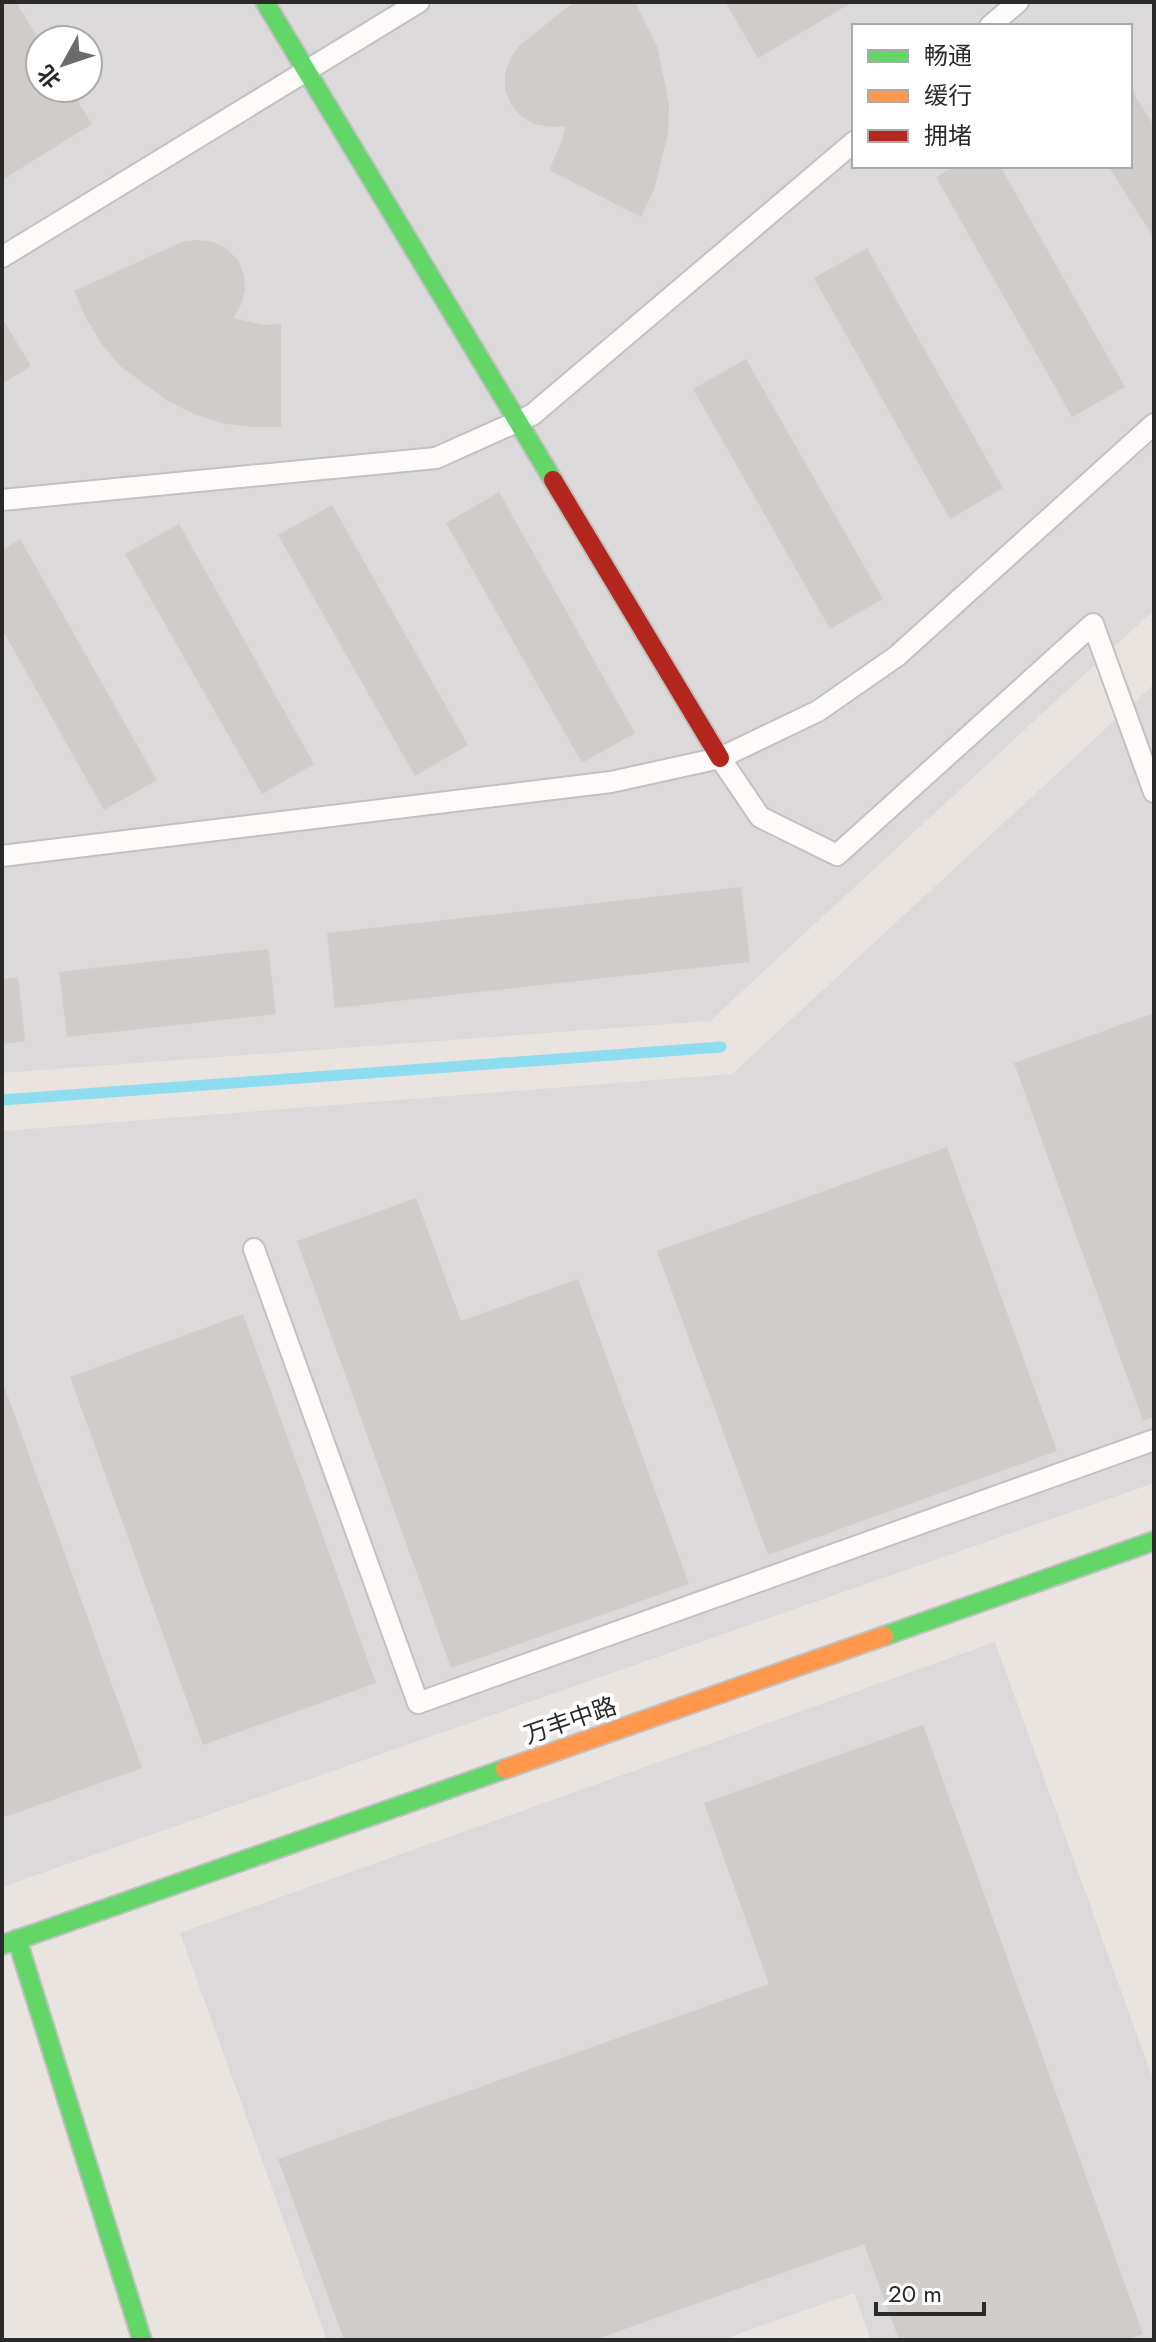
<svg xmlns="http://www.w3.org/2000/svg" width="1156" height="2342" viewBox="0 0 1156 2342" font-family="Jost,'Noto Sans SC',sans-serif">
	<style>
		.industrial { fill: #dcd9db; fill-rule: evenodd }
		.lines { fill: none; stroke-linecap: round; stroke-linejoin: round }
		.stream { stroke: #8edcf0; stroke-width: 11 }
		.building { fill: #cfccc9 }
		.lane-casing { stroke: #c2c0c1; stroke-width: 24 }
		.fast-casing { stroke: #c2c0c1; stroke-width: 22 }
		.slow-casing { stroke: #c2c0c1; stroke-width: 22 }
		.jam-casing { stroke: #c2c0c1; stroke-width: 22 }
		.lane { stroke: #fcfbfa; stroke-width: 20 }
		.fast { stroke: #63d668; stroke-width: 18 }
		.slow { stroke: #ff974d; stroke-width: 18 }
		.jam { stroke: #b3261e; stroke-width: 18 }
		.labels { text-anchor: middle; dominant-baseline: central; stroke-width: 8; stroke-linejoin: round; paint-order: stroke }
		.street-label { font-size: 24px; fill: #2a2a2a; stroke: #fff }
	</style>
	<rect width="100%" height="100%" fill="#e9e4df"/>
	<g class="industrial">
		<path d="M2 2H1154V610L710 1021 2 1073ZM854 26H1130V166H854ZM40 40H88V88H40Z"/>
		<polygon points="1154,684 1154,1483 2,1887 2,1131 732,1074"/>
		<polygon points="995,1642 1154,2082 1154,2340 871,2340 854,2293 721,2340 327,2340 180,1933"/>
	</g>
	<g class="lines">
		<polyline class="stream" points="2,1100 721,1047"/>
	</g>
	<g class="building">
		<polygon points="2,2 16,2 40,41 40,88 69,88 92,124 2,180"/>
		<polygon points="574,2 635,2 657,46 669,104 668,133 654,190 641,217 549,170 562,141 565,126 550,127 534,124 521,116 511,104 505,90 505,74 510,59 519,46"/>
		<polygon points="725,2 853,2 758,58"/>
		<polygon points="1130,88 1154,126 1154,238 1108,166 1130,166"/>
		<polygon points="955,166 1000,166 1125,387 1072,417 936,177"/>
		<polygon points="197,240 213,242 227,249 238,260 244,275 245,290 241,305 233,318 264,325 281,324 281,427 251,427 222,423 194,414 168,401 120,366 101,343 86,318 74,291 182,242"/>
		<polygon points="867,248 1003,488 950,519 814,278"/>
		<polygon points="2,318 31,366 2,384"/>
		<polygon points="746,359 883,599 830,629 693,389"/>
		<polygon points="499,492 635,733 582,763 446,523"/>
		<polygon points="332,505 468,745 415,776 278,535"/>
		<polygon points="179,524 314,764 262,794 125,554"/>
		<polygon points="20,539 157,780 104,810 2,629 2,550"/>
		<polygon points="741,887 750,962 335,1008 327,933"/>
		<polygon points="268,949 276,1014 67,1037 59,972"/>
		<polygon points="18,977 25,1041 2,1044 2,979"/>
		<polygon points="1154,1013 1154,1417 1143,1421 1014,1063"/>
		<polygon points="947,1147 1057,1451 768,1555 657,1251"/>
		<polygon points="416,1198 461,1321 578,1279 689,1584 451,1668 297,1241"/>
		<polygon points="243,1314 376,1683 203,1745 70,1377"/>
		<polygon points="2,1380 142,1768 2,1818"/>
		<polygon points="923,1725 1143,2334 1126,2340 899,2340 864,2244 594,2340 344,2340 278,2159 769,1984 704,1803"/>
	</g>
	<g class="lines">
		<g class="lane-casing">
			<g id="lane">
				<polyline points="990,26 1018,2"/>
				<polyline points="2,257 419,2"/>
				<polyline points="2,500 436,458 532,415 854,142"/>
				<polyline points="720,758 760,817 837,855 1093,624 1154,792"/>
				<polyline points="2,856 611,782 720,758 818,711 897,656 1154,424"/>
				<polyline points="254,1249 418,1703 1154,1440"/>
			</g>
		</g>
		<g class="fast-casing">
			<g id="fast">
				<polyline points="265,2 553,480"/>
				<polyline points="884,1636 1154,1541"/>
				<polyline points="17,1939 142,2340"/>
				<polyline points="2,1945 505,1769"/>
			</g>
		</g>
		<g class="slow-casing">
			<polyline id="slow" points="505,1769 884,1636"/>
		</g>
		<g class="jam-casing">
			<polyline id="jam" points="553,480 720,758"/>
		</g>
		<use href="#lane" class="lane"/>
		<use href="#fast" class="fast"/>
		<use href="#slow" class="slow"/>
		<use href="#jam" class="jam"/>
	</g>
	<g class="labels">
		<g class="street-label">
			<text transform="translate(570 1720) rotate(-19)">万丰中路</text>
		</g>
	</g>
	<rect width="1156" height="2342" fill="none" stroke="#2a2a2a" stroke-width="8"/>
	<rect x="852" y="24" width="280" height="144" fill="#ffffff" stroke="#aaaaaa" stroke-width="2"/>
	<rect x="868" y="50" width="40" height="12" fill="#63d668" stroke="#aaaaaa" stroke-width="2"/>
	<text x="924" y="64" font-size="24" fill="#2a2a2a">畅通</text>
	<rect x="868" y="90" width="40" height="12" fill="#ff974d" stroke="#aaaaaa" stroke-width="2"/>
	<text x="924" y="104" font-size="24" fill="#2a2a2a">缓行</text>
	<rect x="868" y="130" width="40" height="12" fill="#b3261e" stroke="#aaaaaa" stroke-width="2"/>
	<text x="924" y="144" font-size="24" fill="#2a2a2a">拥堵</text>
	<g transform="translate(64 64) rotate(230)"><circle r="38" fill="#ffffff" stroke="#aaaaaa" stroke-width="2"/>
	<path d="M0-6L14 30L0 20L-14 30Z" fill="#6d6b69"/>
	<text y="-12" font-size="22" font-weight="bold" text-anchor="middle" fill="#2a2a2a">北</text>
	</g>
	<path d="M876 2302v12h108v-12" fill="none" stroke="#2a2a2a" stroke-width="4"/>
	<text x="888" y="2302" font-size="24" fill="#2a2a2a" stroke="#ffffff" stroke-width="6" paint-order="stroke">20 m</text>
</svg>
